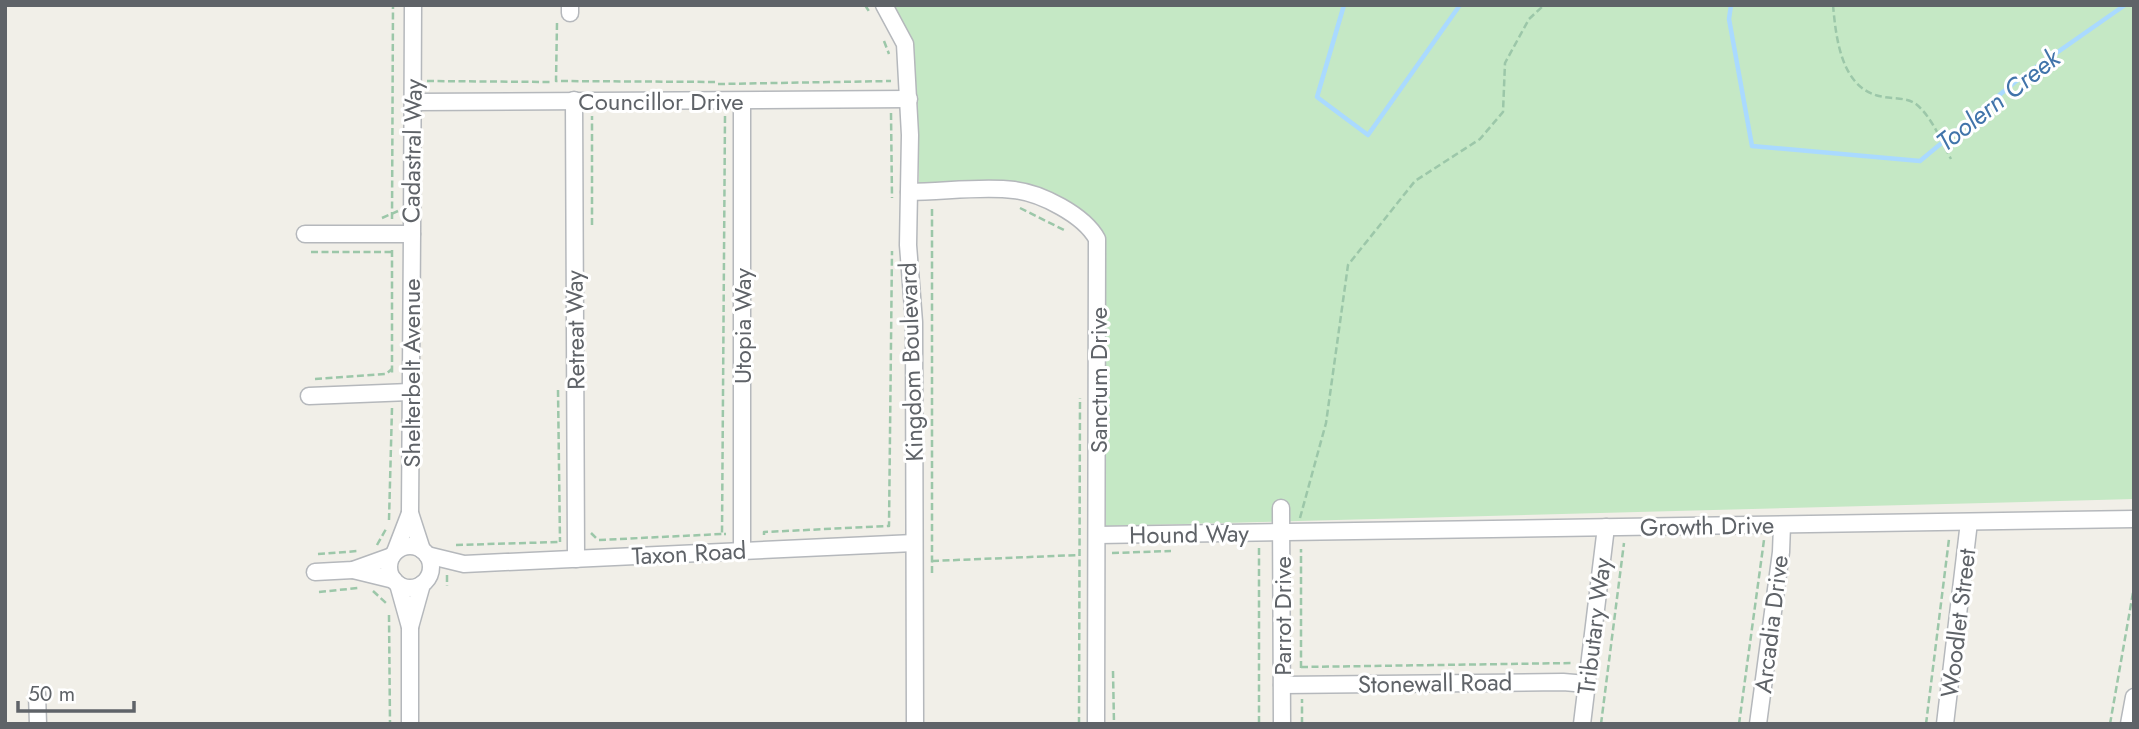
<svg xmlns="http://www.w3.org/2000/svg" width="2139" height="729" viewBox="0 0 2139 729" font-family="Jost,sans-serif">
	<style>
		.green { fill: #c5e8c5 }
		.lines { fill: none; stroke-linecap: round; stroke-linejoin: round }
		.stream { stroke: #aadaff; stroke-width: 4.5 }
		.minor-casing { stroke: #b5b8bc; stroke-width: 19 }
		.path { stroke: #9cc7a9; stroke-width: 2.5; stroke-dasharray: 7 3.5; stroke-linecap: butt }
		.minor { stroke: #fff; stroke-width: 16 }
		.labels { text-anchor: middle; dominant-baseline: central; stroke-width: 6; stroke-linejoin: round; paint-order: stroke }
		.street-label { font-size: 24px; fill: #5f6368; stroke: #fff }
		.water-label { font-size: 26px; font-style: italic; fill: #4174aa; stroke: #fff }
	</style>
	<rect width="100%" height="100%" fill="#f1efe8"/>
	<polygon class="green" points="889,5 2134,5 2134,499 1106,526 1103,239 1087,215 1019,188 919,189 919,147 909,42"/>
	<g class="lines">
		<g class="stream">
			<polyline points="1344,5 1317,97 1368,135 1460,5"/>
			<polyline points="1731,5 1729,19 1752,146 1920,161 2015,82 2125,5"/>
		</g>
		<g class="minor-casing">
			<g id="minor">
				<polyline points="570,5 570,13"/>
				<polyline points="884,5 905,44 910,135 908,245 914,322 915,724"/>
				<polyline points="574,100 576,559"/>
				<polyline points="742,101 742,551"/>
				<polyline points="414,102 909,99"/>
				<path d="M909 192C943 192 980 186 1014 190 1041 193 1084 215 1097 239L1096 724"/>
				<polyline points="305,234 412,234 413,5"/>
				<polyline points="412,234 410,513 422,550"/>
				<polyline points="309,396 410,392"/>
				<polyline points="1281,508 1282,724"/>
				<polyline points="1097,535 2134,519"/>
				<circle cx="410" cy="567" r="21"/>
				<polyline points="395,552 410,513"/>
				<polyline points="427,555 464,564 914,543"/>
				<polyline points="353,570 394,580"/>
				<polyline points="315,572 353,570 392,556"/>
				<polyline points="398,584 410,627 410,724"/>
				<polyline points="410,627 422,584"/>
				<polyline points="1282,685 1563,682 1587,684"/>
				<polyline points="37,694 38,724"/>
				<polyline points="1582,724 1606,527"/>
				<polyline points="1758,724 1781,552 1782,525"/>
				<polyline points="1945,724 1969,522"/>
				<polyline points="2129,724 2134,697"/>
			</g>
		</g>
		<g class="path">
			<polyline points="865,5 870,13"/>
			<path d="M1833 5C1836 38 1841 87 1879 96 1891 99 1906 97 1916 104 1932 117 1941 141 1951 159"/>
			<polyline points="557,23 556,81 718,82"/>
			<polyline points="884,41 889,54"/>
			<polyline points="427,81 553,82"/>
			<polyline points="718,84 891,81"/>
			<polyline points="891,113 892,198"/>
			<polyline points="725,116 722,534 726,534"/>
			<polyline points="1020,208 1064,230"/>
			<polyline points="382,218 398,211"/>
			<polyline points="392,219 393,5"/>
			<polyline points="592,225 592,116"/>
			<polyline points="392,250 392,376"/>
			<polyline points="311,252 392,252"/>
			<polyline points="315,379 386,374 392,369"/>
			<polyline points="558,390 560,542"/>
			<polyline points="1300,518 1326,423 1348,265 1415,181 1480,139 1503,112 1505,63 1529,19 1544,5"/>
			<polyline points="389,520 392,408"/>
			<polyline points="591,533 598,540"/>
			<polyline points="764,535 764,532 889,526 892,251"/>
			<polyline points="599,540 722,534"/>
			<polyline points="377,545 386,529"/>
			<polyline points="456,545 558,542"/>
			<polyline points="1259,548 1259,724"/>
			<polyline points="1112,553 1171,551"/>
			<polyline points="318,554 358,551"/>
			<polyline points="932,561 1079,555"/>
			<polyline points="932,573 932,206"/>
			<polyline points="447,575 447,586"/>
			<polyline points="373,591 386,603"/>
			<polyline points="319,592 358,588"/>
			<polyline points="389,615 390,724"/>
			<polyline points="1301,667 1574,663"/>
			<polyline points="1301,668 1301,549"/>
			<polyline points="1113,671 1114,724"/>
			<polyline points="1079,724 1080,398"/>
			<polyline points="1302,724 1302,699"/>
			<polyline points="1601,724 1624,543"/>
			<polyline points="1739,724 1764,540"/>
			<polyline points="1926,724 1949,539"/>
			<polyline points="2110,724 2134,587"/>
		</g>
		<use href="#minor" class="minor"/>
	</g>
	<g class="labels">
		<g class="street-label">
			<text x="661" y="101">Councillor Drive</text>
			<text transform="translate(412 151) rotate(-89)">Cadastral Way</text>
			<text transform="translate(742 326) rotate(-90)">Utopia Way</text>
			<text transform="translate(575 330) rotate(-91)">Retreat Way</text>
			<text transform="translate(911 362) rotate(-92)">Kingdom Boulevard</text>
			<text transform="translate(411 373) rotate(-90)">Shelterbelt Avenue</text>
			<text transform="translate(1098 380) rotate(-90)">Sanctum Drive</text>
			<text transform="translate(1707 526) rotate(-1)">Growth Drive</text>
			<text transform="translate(1189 534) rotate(-1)">Hound Way</text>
			<text transform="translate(689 553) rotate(-3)">Taxon Road</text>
			<text transform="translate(1282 616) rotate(-90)">Parrot Drive</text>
			<text transform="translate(1958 623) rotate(-83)">Woodlet Street</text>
			<text transform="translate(1771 624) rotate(-83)">Arcadia Drive</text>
			<text transform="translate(1594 626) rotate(-83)">Tributary Way</text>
			<text transform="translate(1435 683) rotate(-1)">Stonewall Road</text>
		</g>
		<g class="water-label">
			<text transform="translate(1998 100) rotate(-38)">Toolern Creek</text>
		</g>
	</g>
	<rect width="2139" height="729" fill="none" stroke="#5f6368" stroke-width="14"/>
	<path d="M18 701v10h116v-10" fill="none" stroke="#5f6368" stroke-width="3.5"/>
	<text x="28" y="701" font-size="21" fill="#5f6368" stroke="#ffffff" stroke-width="5" paint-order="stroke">50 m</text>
</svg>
